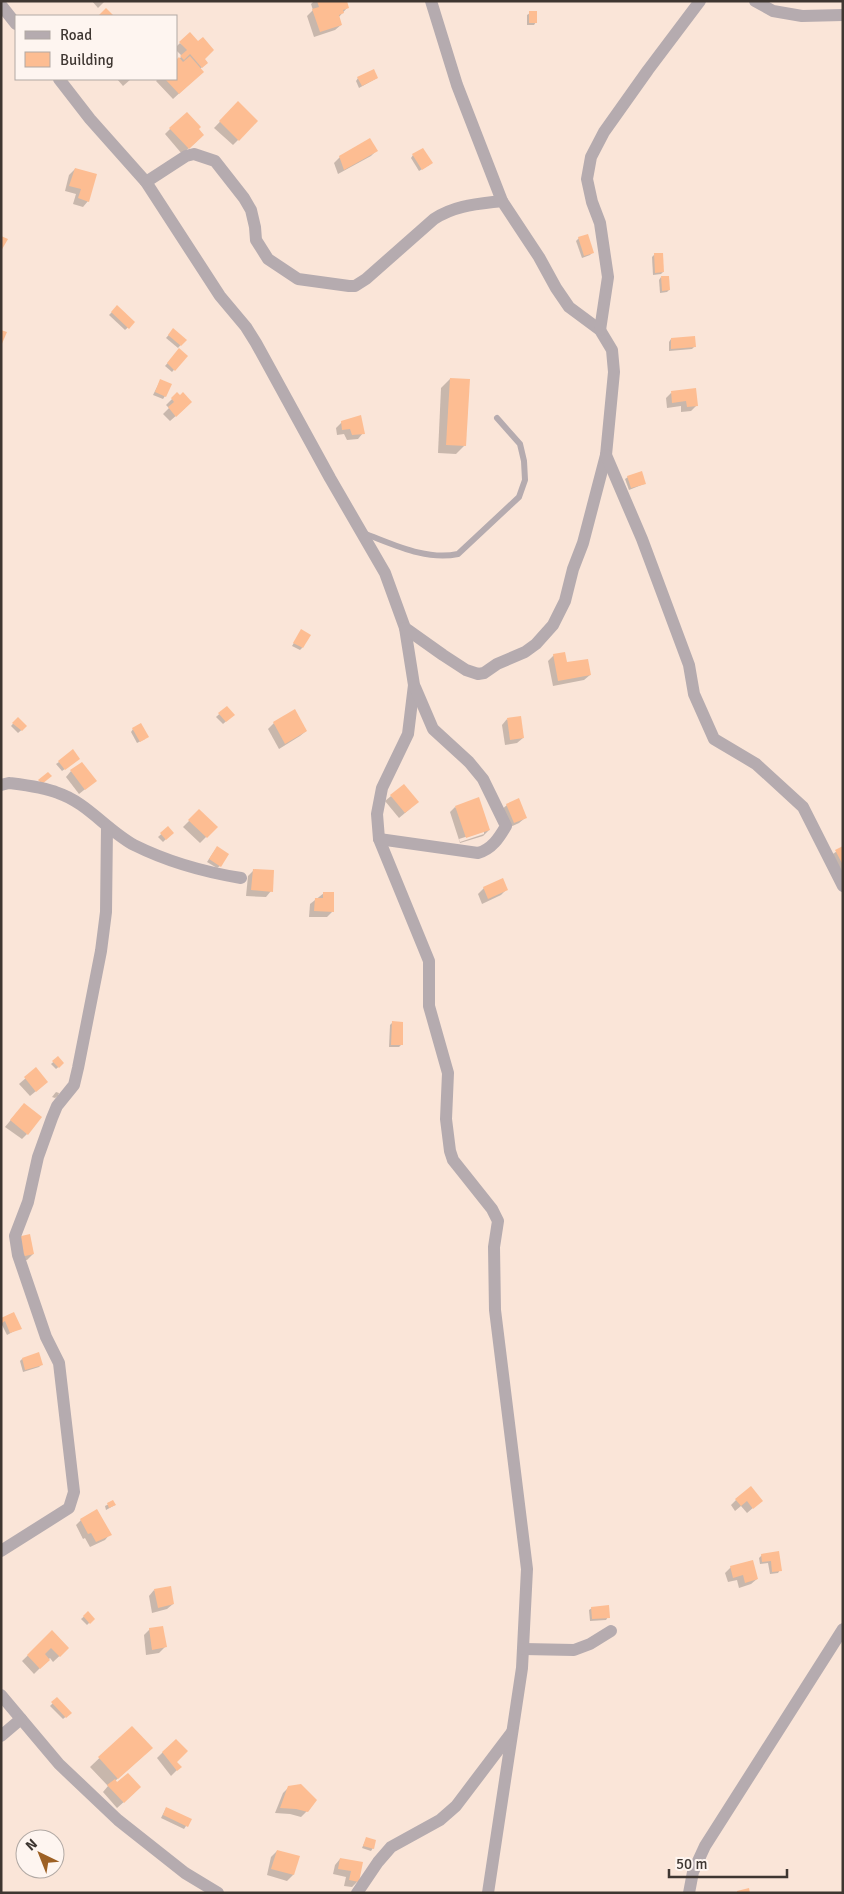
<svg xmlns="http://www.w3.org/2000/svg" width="844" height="1894" viewBox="0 0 844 1894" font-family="Signika,sans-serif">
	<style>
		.shadow { fill: #0003; fill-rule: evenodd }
		.building { fill: #fdbd92 }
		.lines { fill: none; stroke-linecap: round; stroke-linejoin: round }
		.lane { stroke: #b5abaf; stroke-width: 6 }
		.street { stroke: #b5abaf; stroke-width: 12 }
	</style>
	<rect width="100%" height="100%" fill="#fae5d8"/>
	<g class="shadow">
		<polygon points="92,1 105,1 98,8"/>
		<polygon points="314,1 345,1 347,8 338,18 341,25 335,30 314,37 307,16 313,10 311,4"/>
		<polygon points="530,13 536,22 534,25 527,25 527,15"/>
		<polygon points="180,43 207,62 200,69 197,77 173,99 156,81 158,79 176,79 176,62 182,56 176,50 176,47"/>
		<polygon points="358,78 377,78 359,88 356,81"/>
		<polygon points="117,79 131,79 123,86"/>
		<polygon points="238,103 257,121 233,145 214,128"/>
		<polygon points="170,129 197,129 197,141 182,154 165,134"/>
		<polygon points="376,151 371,156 338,174 334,163 340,157"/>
		<polygon points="413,155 429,165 419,171 411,158"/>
		<polygon points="75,169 88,201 83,207 73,204 76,194 65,191 69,175"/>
		<polygon points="579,238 593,252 590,255 582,258 576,241"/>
		<polygon points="655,254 663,272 661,274 653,275 652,257"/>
		<polygon points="661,277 669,290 667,292 660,293 659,280"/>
		<polygon points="117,307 134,322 125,330 109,315"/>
		<polygon points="173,330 185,340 178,348 166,338"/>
		<polygon points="671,339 694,347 692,349 669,351 669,342"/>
		<polygon points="179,350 186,356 172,372 165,366"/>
		<polygon points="450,379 465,445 456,454 438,453 441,388"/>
		<polygon points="160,381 165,396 163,399 153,395"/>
		<polygon points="671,393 697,405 691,411 681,412 681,406 667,408 666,398"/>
		<polygon points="177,394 185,408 170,421 163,414 169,408 166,405"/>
		<polygon points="342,422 363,433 358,439 347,440 344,434 337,435 336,428"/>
		<polygon points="628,477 644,484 629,490 625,479"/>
		<polygon points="301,631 302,648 300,650 292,646"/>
		<polygon points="554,655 566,664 590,675 584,680 553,686 548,661"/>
		<polygon points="227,707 233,715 223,724 216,717"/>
		<polygon points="295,711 306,731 300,736 279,749 268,729 274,723"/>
		<polygon points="18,718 26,726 18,733 11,726"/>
		<polygon points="507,719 523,738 517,743 505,745 502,725"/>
		<polygon points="133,729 145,739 137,743 131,732"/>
		<polygon points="76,761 62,771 56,764 59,762"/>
		<polygon points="71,771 89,786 79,794 66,777"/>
		<polygon points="391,796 411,808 399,818 385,801"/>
		<polygon points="507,805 525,818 519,823 508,828 501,810"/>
		<path d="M455 807 489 830 483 836 460 843 450 812ZM484 831V834L460 842 459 839Z"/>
		<polygon points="199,811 216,827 200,843 183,827"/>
		<polygon points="168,828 172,833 163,842 158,837"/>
		<polygon points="843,847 843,871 838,873 830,856"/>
		<polygon points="215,850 220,866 217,868 207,862"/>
		<polygon points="254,870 271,891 266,897 246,896 248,876"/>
		<polygon points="484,888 506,890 501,895 482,904 478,894"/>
		<polygon points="324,893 333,911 327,917 309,917 310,904"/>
		<polygon points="392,1023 402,1044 399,1047 389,1047 390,1025"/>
		<polygon points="58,1058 63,1063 56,1069 51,1064"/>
		<polygon points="36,1069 41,1087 30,1096 19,1084"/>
		<polygon points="56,1092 59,1093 58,1096 55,1098 52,1097"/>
		<polygon points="19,1110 27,1134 22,1139 5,1127"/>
		<polygon points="12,1244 33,1254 27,1260 15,1262"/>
		<polygon points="13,1313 20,1328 7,1335 1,1323 1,1319"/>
		<polygon points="22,1359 41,1365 39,1367 23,1372 20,1361"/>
		<polygon points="736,1500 761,1501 747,1513 741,1506 735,1511 731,1505"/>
		<polygon points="113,1502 115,1505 106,1510 105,1506"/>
		<polygon points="81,1520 110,1534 105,1540 90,1547 85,1538 83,1539 76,1525"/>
		<polygon points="778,1553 780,1570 778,1573 770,1574 768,1563 760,1564 759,1558 762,1555"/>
		<polygon points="731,1567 757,1579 751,1584 739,1588 737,1580 728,1582 725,1573"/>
		<polygon points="154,1590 173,1604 167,1609 152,1613 149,1596"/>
		<polygon points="592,1608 608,1617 606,1620 590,1621 589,1610"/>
		<polygon points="88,1613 93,1619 87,1625 81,1619"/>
		<polygon points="150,1629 165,1647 159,1653 146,1655 144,1635"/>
		<polygon points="52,1632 68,1648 53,1662 50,1658 34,1674 22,1661"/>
		<polygon points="57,1699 70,1713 63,1719 50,1706"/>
		<polygon points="132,1727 142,1757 115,1781 134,1793 117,1808 103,1792 108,1786 90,1767"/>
		<polygon points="163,1752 180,1767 171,1776 157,1758"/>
		<polygon points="289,1787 307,1811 301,1817 290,1814 275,1813 283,1793"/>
		<polygon points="166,1808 190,1820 184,1829 161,1818"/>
		<polygon points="366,1839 373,1848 371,1851 362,1848"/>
		<polygon points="277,1851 298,1857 293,1875 287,1881 267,1875 271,1857"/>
		<polygon points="340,1859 361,1863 358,1881 352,1887 344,1886 346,1877 333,1874 335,1865"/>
	</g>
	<g class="building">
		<polygon points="317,1 347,1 349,8 343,10 344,13 339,15 342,25 320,32 312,9 319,7"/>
		<polygon points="106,8 114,16 98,16"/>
		<rect x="529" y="11" width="8" height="12"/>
		<polygon points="190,32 198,41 203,37 214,50 205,59 208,63 202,68 190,54 184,60 180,56 187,50 179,42"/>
		<polygon points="190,56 204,72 179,94 165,79 176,79 176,60 179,57 183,62"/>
		<polygon points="374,69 378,78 362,86 357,77"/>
		<polygon points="238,101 258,121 239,141 219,121"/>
		<polygon points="187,112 201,127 199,129 204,135 189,149 169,128"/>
		<polygon points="370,138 378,151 344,170 339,156"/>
		<polygon points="423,148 433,163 422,170 412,154"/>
		<polygon points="75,168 97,174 89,202 78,198 81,189 69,186"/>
		<polygon points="588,234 594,253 584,256 578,237"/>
		<polygon points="1,236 8,239 1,251"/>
		<polygon points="654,253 663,253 664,272 655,273"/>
		<polygon points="661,276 669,276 670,290 662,291"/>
		<polygon points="117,305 135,322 129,329 111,312"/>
		<polygon points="173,328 187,340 181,346 168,335"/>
		<polygon points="1,330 7,332 1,346"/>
		<polygon points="695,336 696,347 671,349 671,338"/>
		<polygon points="179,348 188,356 175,371 167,363"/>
		<polygon points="450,378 470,379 466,446 446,445"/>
		<polygon points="160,379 172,384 166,397 155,392"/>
		<polygon points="696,388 698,406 687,407 686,401 672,403 671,391"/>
		<polygon points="177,392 180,395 183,392 192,402 176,417 168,407 174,402 171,398"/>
		<polygon points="361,415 365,434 352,435 350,429 342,430 341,421"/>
		<polygon points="642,471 646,484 631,488 627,476"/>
		<polygon points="301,629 311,635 303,648 293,643"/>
		<polygon points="565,652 567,662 588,659 591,675 558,681 553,654"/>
		<polygon points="227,706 235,715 226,722 218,713"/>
		<polygon points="295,709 307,731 285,744 273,722"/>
		<polygon points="521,716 524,738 510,740 507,718"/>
		<polygon points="18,717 27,726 22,731 12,723"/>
		<polygon points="141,723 149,737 140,742 132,728"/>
		<polygon points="73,749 80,759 65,770 58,761"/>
		<polygon points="82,762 97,781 85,790 70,770"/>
		<polygon points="48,772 52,776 42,784 38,780"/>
		<polygon points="404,784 419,802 405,813 390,795"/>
		<polygon points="479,797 490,830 466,838 455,806"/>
		<polygon points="519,798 527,818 514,823 506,804"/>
		<polygon points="199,809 218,827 207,838 188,820"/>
		<polygon points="168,826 174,833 166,840 160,833"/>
		<polygon points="217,846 229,854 221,867 209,859"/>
		<polygon points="843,846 843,865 835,850"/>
		<polygon points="253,869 274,870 273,892 251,890"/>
		<polygon points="503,878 508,890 488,899 483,887"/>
		<polygon points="323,892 334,892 334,912 314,911 315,898 323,898"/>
		<polygon points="392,1021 403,1022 403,1045 391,1045"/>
		<polygon points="58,1056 64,1063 59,1068 52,1061"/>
		<polygon points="36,1067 48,1082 36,1092 24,1077"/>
		<polygon points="24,1103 42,1117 28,1135 10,1120"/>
		<polygon points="30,1234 34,1254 21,1257 17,1237"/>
		<polygon points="14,1312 22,1329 10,1333 5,1321 2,1323 1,1318"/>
		<polygon points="39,1352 43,1365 25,1370 22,1358"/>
		<polygon points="751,1486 763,1501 753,1509 747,1501 741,1506 735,1499"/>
		<polygon points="113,1500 116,1505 109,1508 107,1503"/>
		<polygon points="97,1509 112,1535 96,1542 91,1533 88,1534 80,1519"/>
		<polygon points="779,1551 782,1571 772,1572 771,1561 762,1562 761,1554"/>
		<polygon points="753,1560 758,1579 745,1583 743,1575 733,1578 730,1566"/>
		<polygon points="171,1586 174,1604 158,1608 154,1589"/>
		<polygon points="609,1605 610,1618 592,1619 591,1607"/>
		<polygon points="88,1611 95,1619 90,1624 83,1616"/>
		<polygon points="163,1626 167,1647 152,1650 149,1628"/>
		<polygon points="52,1630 69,1648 60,1657 51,1648 45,1654 50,1660 40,1669 27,1655"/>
		<polygon points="57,1697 72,1713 66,1718 51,1702"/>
		<polygon points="132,1726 153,1748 118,1779 98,1757"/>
		<polygon points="176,1739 188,1751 177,1762 182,1767 177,1771 162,1752"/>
		<polygon points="128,1773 141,1787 124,1803 107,1785 115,1779 117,1782"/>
		<polygon points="301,1784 317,1800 308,1812 296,1809 280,1808 288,1786"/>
		<polygon points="166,1807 192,1819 188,1827 163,1815"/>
		<polygon points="366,1837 376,1840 374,1849 363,1846"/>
		<polygon points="277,1850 300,1856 294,1875 271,1869"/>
		<polygon points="340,1858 363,1862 359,1882 349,1880 351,1871 338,1869"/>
		<polygon points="749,1888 750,1893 737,1893 737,1891"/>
	</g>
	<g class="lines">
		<path class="lane" d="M363 533C393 544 426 561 458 554L519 497 525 480 524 461 520 444 497 418"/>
		<g class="street">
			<polyline points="431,1 457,85 502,201"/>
			<polyline points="755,1 773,11 802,16 843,15"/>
			<polyline points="1,5 16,24"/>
			<polyline points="59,79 90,119 146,182 220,296 246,327 256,343 330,478 385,573 405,628 414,685 408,734 382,788 377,814 379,839 429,961 429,1006 448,1073 446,1119 450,1151 453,1160 492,1209 498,1221 494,1247 495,1310 527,1569 522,1668 488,1893"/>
			<path d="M146 182 186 156 194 154 215 161 244 198 251 210 255 227 256 240 268 259 298 279 349 286H355L366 279 434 219C455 205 478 204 502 201L539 257 556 288 569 307 600 330 612 350 614 372 606 455 583 543 573 569 565 601 553 625 536 644 525 652 497 664 484 673 478 674 466 670 443 655 405 628"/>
			<polyline points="600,330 608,277 600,223 592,202 587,179 591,157 604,132 648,70 700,1"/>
			<polyline points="606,455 642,539 689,665 694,694 714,739 756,764 803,807 843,886"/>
			<path d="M1 785 9 783C25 785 43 787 58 793 86 802 108 831 134 845 168 862 204 872 241 878"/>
			<path d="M379 839 478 853C492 849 499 838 506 826L483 779 469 762 433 729 415 687"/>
			<polyline points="1,1551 69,1508 74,1492 59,1363 46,1337 18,1255 15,1236 28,1202 38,1157 52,1118 57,1106 74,1085 78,1068 101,951 106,912 107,827"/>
			<polyline points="524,1649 574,1650 590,1644 611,1631"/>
			<polyline points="1,1695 59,1764 118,1820 185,1873 218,1893"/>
			<polyline points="1,1736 21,1719"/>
			<polyline points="357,1893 378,1862 391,1847 440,1820 456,1806 512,1732"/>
			<polyline points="689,1893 693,1872 705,1846 843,1629"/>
		</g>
	</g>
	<rect width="844" height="1894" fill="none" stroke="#3e3631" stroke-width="5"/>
	<rect x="15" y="15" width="162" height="65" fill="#fef5f0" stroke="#b1a9a4"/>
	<rect x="25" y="31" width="25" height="8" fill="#b5abaf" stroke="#b1a9a4"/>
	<text x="60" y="40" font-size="15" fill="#3e3631">Road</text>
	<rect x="25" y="52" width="25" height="15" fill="#fdbd92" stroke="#b1a9a4"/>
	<text x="60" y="65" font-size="15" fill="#3e3631">Building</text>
	<g transform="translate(40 1854) rotate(317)"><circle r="24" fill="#fef5f0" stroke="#b1a9a4"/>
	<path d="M0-4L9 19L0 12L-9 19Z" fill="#9d6024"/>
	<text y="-8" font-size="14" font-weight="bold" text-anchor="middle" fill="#3e3631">N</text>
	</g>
	<path d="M669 1869v8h118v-8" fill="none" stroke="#3e3631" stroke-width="2.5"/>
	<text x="676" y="1869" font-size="15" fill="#3e3631" stroke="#fef5f0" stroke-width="4" paint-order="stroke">50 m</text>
</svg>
